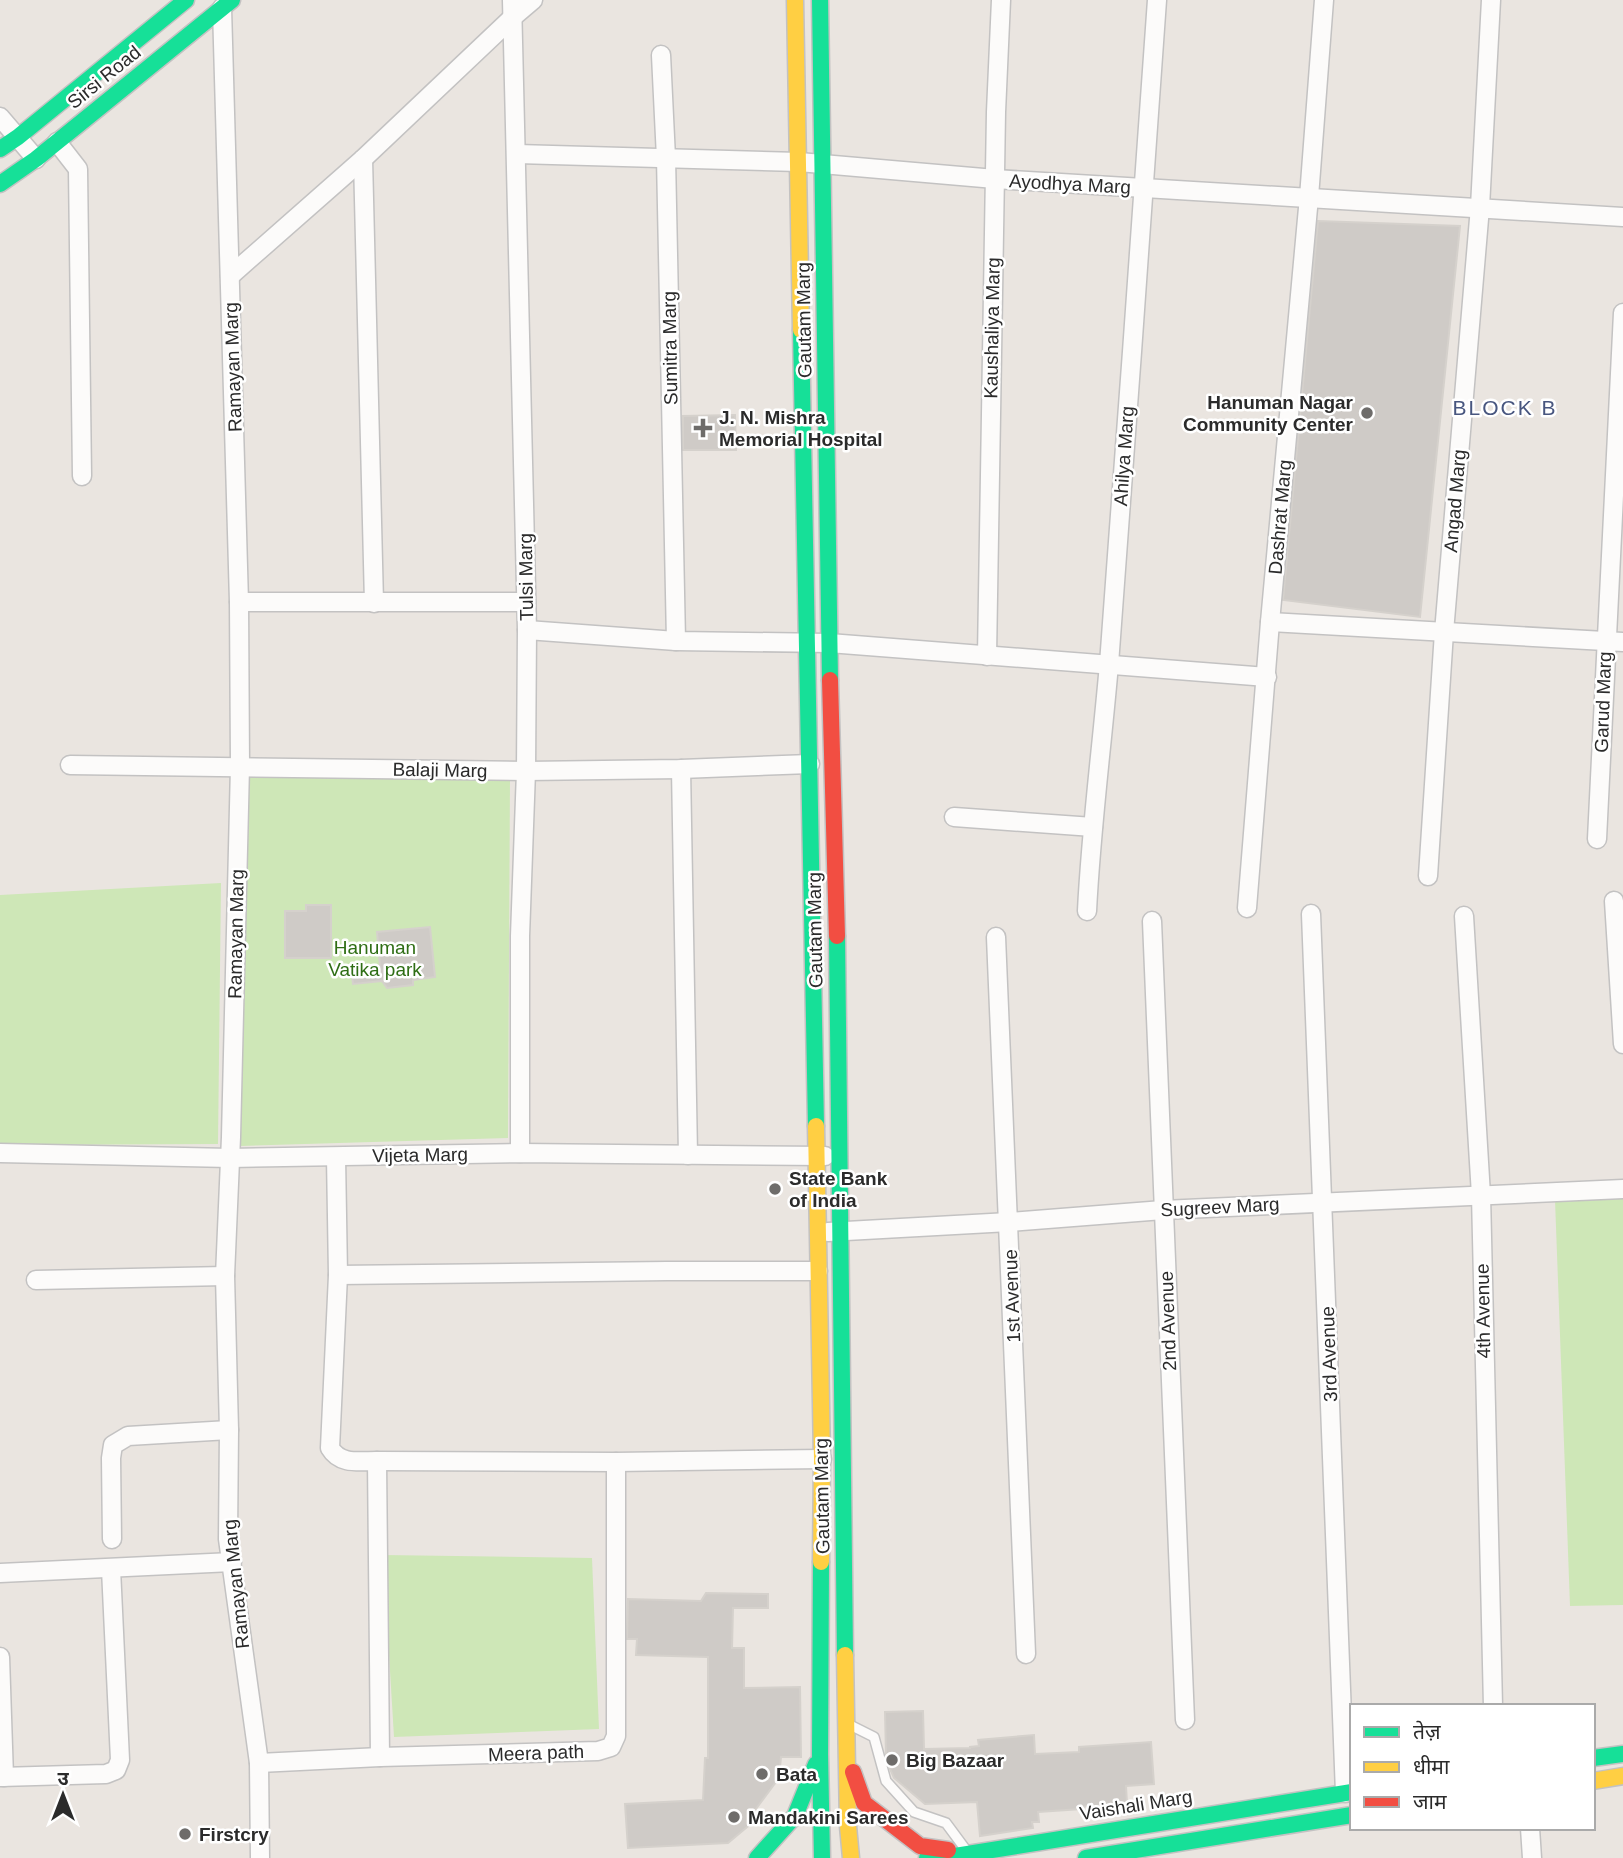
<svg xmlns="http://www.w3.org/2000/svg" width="1623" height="1858" viewBox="0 0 1623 1858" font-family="Helvetica,'Noto Sans Devanagari',sans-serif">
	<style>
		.green { fill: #cee7b7 }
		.building { fill: #cfcbc7; stroke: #d5d1cc; stroke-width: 2 }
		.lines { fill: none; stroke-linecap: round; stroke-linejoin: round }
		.lane-casing { stroke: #c3c2c2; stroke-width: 12 }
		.street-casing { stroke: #c3c2c2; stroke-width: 21 }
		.fast-casing { stroke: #c3c2c2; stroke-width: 19 }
		.slow-casing { stroke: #c3c2c2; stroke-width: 19 }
		.jam-casing { stroke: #c3c2c2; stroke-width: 19 }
		.lane { stroke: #fcfbfa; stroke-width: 9 }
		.street { stroke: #fcfbfa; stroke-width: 18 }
		.fast { stroke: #16e098; stroke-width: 16 }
		.slow { stroke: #ffcf43; stroke-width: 16 }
		.jam { stroke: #f24e42; stroke-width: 16 }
		.poi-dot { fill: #6e6c6a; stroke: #fff; stroke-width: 2.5 }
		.labels { text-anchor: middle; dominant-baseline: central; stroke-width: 5; stroke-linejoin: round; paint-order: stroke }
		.street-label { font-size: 19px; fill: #2b2b2b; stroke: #fff }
		.poi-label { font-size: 19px; font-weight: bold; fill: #2b2b2b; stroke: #fff; text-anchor: start }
		.park-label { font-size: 19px; fill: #2f6e15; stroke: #fff }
		.neighbourhood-label { font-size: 21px; letter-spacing: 2px; fill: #48567f; stroke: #fff }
	</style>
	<rect width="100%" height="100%" fill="#eae5e0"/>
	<g class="green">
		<polygon points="241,775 510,779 508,1138 241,1146"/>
		<polygon points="221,883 218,1144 0,1145 0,895"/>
		<polygon points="1623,1198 1623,1605 1570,1606 1555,1200"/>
		<polygon points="383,1555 592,1558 599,1729 394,1737"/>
	</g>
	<g class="building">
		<polygon points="1318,221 1460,226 1420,617 1283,600"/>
		<polygon points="735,415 736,450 683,450 683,416"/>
		<polygon points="306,905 331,905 331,958 285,958 285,911 306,911"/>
		<polygon points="430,927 435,977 413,980 413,985 387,988 382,981 353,984 351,969 380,966 377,932"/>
		<polygon points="706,1593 768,1594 768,1608 733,1608 732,1648 744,1648 744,1688 800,1687 801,1757 781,1757 779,1778 750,1817 752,1823 728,1843 628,1848 625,1804 703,1800 705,1758 708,1758 708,1657 636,1655 637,1639 627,1639 628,1599 701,1601"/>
		<polygon points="923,1711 924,1749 970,1748 970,1747 979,1746 978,1740 1034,1735 1035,1754 1079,1752 1079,1747 1151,1742 1154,1784 1126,1786 1127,1803 1080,1807 1081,1809 1038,1812 1039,1822 1032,1822 1033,1828 980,1836 977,1802 925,1804 894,1778 890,1769 886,1755 885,1712"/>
	</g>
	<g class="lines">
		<g class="lane-casing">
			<polyline id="lane" points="850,1725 874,1737 886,1781 914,1812 946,1823 966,1850"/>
		</g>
		<g class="street-casing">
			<g id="street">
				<polyline points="512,0 527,630 526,771 520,936 520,1153"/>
				<polyline points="222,8 239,602 240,766 231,1137 225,1276 229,1430 228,1539 259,1763 260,1858"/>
				<polyline points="661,55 666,158 676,641"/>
				<polyline points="0,117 36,159"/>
				<polyline points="57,142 78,169 82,476"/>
				<polyline points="517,154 799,162 995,179 1623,217"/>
				<polyline points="363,159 374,603"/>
				<polyline points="230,276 363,159 513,17 533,0"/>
				<polyline points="239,602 526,602"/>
				<polyline points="1270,622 1623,642"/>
				<polyline points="527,630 676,641 829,643 1267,677"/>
				<polyline points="987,656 996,112 1001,0"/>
				<polyline points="70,765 526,771 681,769 810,764"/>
				<polyline points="681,769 688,1155"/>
				<polyline points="954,817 1093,827"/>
				<polyline points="1597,839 1623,313"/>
				<polyline points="1428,876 1444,632 1480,207 1491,0"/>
				<polyline points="1614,901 1623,1044"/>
				<polyline points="1247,908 1270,622 1309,197 1324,0"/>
				<path d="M1087 911C1091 828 1102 746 1109 664 1127 443 1140 221 1157 0"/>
				<polyline points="1311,914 1345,1793"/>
				<polyline points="1464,916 1481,1195 1493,1706"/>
				<polyline points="1152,921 1185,1720"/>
				<polyline points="996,937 1026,1654"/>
				<polyline points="0,1153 230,1158 520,1153 825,1156"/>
				<path d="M336 1157 338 1275 330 1448C340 1465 359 1461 377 1461L616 1462 822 1459"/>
				<polyline points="828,1232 1009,1222 1163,1210 1623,1189"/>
				<polyline points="338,1275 667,1271 818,1271"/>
				<polyline points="36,1280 225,1276"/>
				<polyline points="377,1461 380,1757"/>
				<polyline points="112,1539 111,1458 113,1445 128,1436 229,1430"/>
				<polyline points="0,1573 232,1562"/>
				<polyline points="0,1657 4,1777"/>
				<polyline points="259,1763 380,1757 598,1751 611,1747 616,1736 616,1462"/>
				<polyline points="0,1777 106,1774 116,1770 120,1760 111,1569"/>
				<polyline points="1530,1828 1532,1858"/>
			</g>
		</g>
		<g class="fast-casing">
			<g id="fast">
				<polyline points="820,0 830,680"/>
				<polyline points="0,149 18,137 186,0"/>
				<polyline points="0,184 36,159 232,0"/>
				<polyline points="801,330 816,1126"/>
				<polyline points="837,936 845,1655"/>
				<polyline points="821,1562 820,1754 822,1858"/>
				<polyline points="1593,1758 1623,1754"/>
				<polyline points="757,1858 795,1816 816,1764"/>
				<polyline points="927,1858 955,1856 1352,1792"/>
				<polyline points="1086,1858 1352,1815"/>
			</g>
		</g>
		<g class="slow-casing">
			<g id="slow">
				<polyline points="795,0 801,330"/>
				<polyline points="816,1126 822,1459 821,1562"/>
				<polyline points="845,1655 848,1826 851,1858"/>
				<polyline points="1593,1781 1623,1776"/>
			</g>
		</g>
		<g class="jam-casing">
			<g id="jam">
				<polyline points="830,680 837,936"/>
				<polyline points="853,1772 864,1803 920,1846 948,1850"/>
			</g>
		</g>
		<use href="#lane" class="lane"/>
		<use href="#street" class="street"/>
		<use href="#fast" class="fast"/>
		<use href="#slow" class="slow"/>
		<use href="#jam" class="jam"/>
	</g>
	<g class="poi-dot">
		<circle cx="1367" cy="413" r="7"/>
		<path d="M699.5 417.5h7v7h7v7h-7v7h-7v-7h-7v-7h7z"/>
		<circle cx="775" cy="1189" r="7"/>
		<circle cx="892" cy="1760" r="7"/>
		<circle cx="762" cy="1774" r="7"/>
		<circle cx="734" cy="1817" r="7"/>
		<circle cx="185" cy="1834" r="7"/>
	</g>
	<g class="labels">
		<g class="street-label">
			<text transform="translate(104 77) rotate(-39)">Sirsi Road</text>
			<text transform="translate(1070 184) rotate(3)">Ayodhya Marg</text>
			<text transform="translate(804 320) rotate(-91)">Gautam Marg</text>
			<text transform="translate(992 328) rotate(-89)">Kaushaliya Marg</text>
			<text transform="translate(670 348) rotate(-91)">Sumitra Marg</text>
			<text transform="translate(233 367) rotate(-92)">Ramayan Marg</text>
			<text transform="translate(1124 456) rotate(-86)">Ahilya Marg</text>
			<text transform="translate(1455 501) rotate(-85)">Angad Marg</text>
			<text transform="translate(1280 517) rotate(-85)">Dashrat Marg</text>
			<text transform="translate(526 577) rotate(-91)">Tulsi Marg</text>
			<text transform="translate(1603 702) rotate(-88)">Garud Marg</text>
			<text transform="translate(440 770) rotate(1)">Balaji Marg</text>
			<text transform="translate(815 930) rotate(-91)">Gautam Marg</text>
			<text transform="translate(236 934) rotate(-89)">Ramayan Marg</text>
			<text transform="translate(420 1155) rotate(-1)">Vijeta Marg</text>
			<text transform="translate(1220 1207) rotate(-3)">Sugreev Marg</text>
			<text transform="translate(1012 1296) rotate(-92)">1st Avenue</text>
			<text transform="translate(1483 1311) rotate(-91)">4th Avenue</text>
			<text transform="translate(1168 1321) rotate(-92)">2nd Avenue</text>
			<text transform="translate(1329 1354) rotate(-92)">3rd Avenue</text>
			<text transform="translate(822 1496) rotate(-91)">Gautam Marg</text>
			<text transform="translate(236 1584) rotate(-96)">Ramayan Marg</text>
			<text transform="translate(536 1753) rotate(-2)">Meera path</text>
			<text transform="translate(1136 1805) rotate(-9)">Vaishali Marg</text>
		</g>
		<g class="poi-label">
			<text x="1353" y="402" text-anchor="end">Hanuman Nagar<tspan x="1353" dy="22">Community Center</tspan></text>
			<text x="719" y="417">J. N. Mishra<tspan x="719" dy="22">Memorial Hospital</tspan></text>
			<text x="789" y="1178">State Bank<tspan x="789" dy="22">of India</tspan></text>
			<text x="906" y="1760">Big Bazaar</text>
			<text x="776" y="1774">Bata</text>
			<text x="748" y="1817">Mandakini Sarees</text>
			<text x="199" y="1834">Firstcry</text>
		</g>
		<g class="park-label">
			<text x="375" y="947">Hanuman<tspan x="375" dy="22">Vatika park</tspan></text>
		</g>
		<g class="neighbourhood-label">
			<text x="1505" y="407">BLOCK B</text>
		</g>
	</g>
	<rect x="1350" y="1704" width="245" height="126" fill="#ffffff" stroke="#aaaaaa" stroke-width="2"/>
	<rect x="1364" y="1727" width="35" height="10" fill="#16e098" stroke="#aaaaaa" stroke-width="2"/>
	<text x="1413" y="1739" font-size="21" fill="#2b2b2b">तेज़</text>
	<rect x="1364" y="1762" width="35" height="10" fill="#ffcf43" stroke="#aaaaaa" stroke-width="2"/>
	<text x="1413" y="1774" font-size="21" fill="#2b2b2b">धीमा</text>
	<rect x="1364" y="1797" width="35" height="10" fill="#f24e42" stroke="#aaaaaa" stroke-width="2"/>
	<text x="1413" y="1809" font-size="21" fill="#2b2b2b">जाम</text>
	<g transform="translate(63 1795)" stroke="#ffffff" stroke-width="5" paint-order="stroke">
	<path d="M0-5L12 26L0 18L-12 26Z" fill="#2b2b2b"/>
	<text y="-10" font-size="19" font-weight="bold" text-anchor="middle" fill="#2b2b2b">उ</text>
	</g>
</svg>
